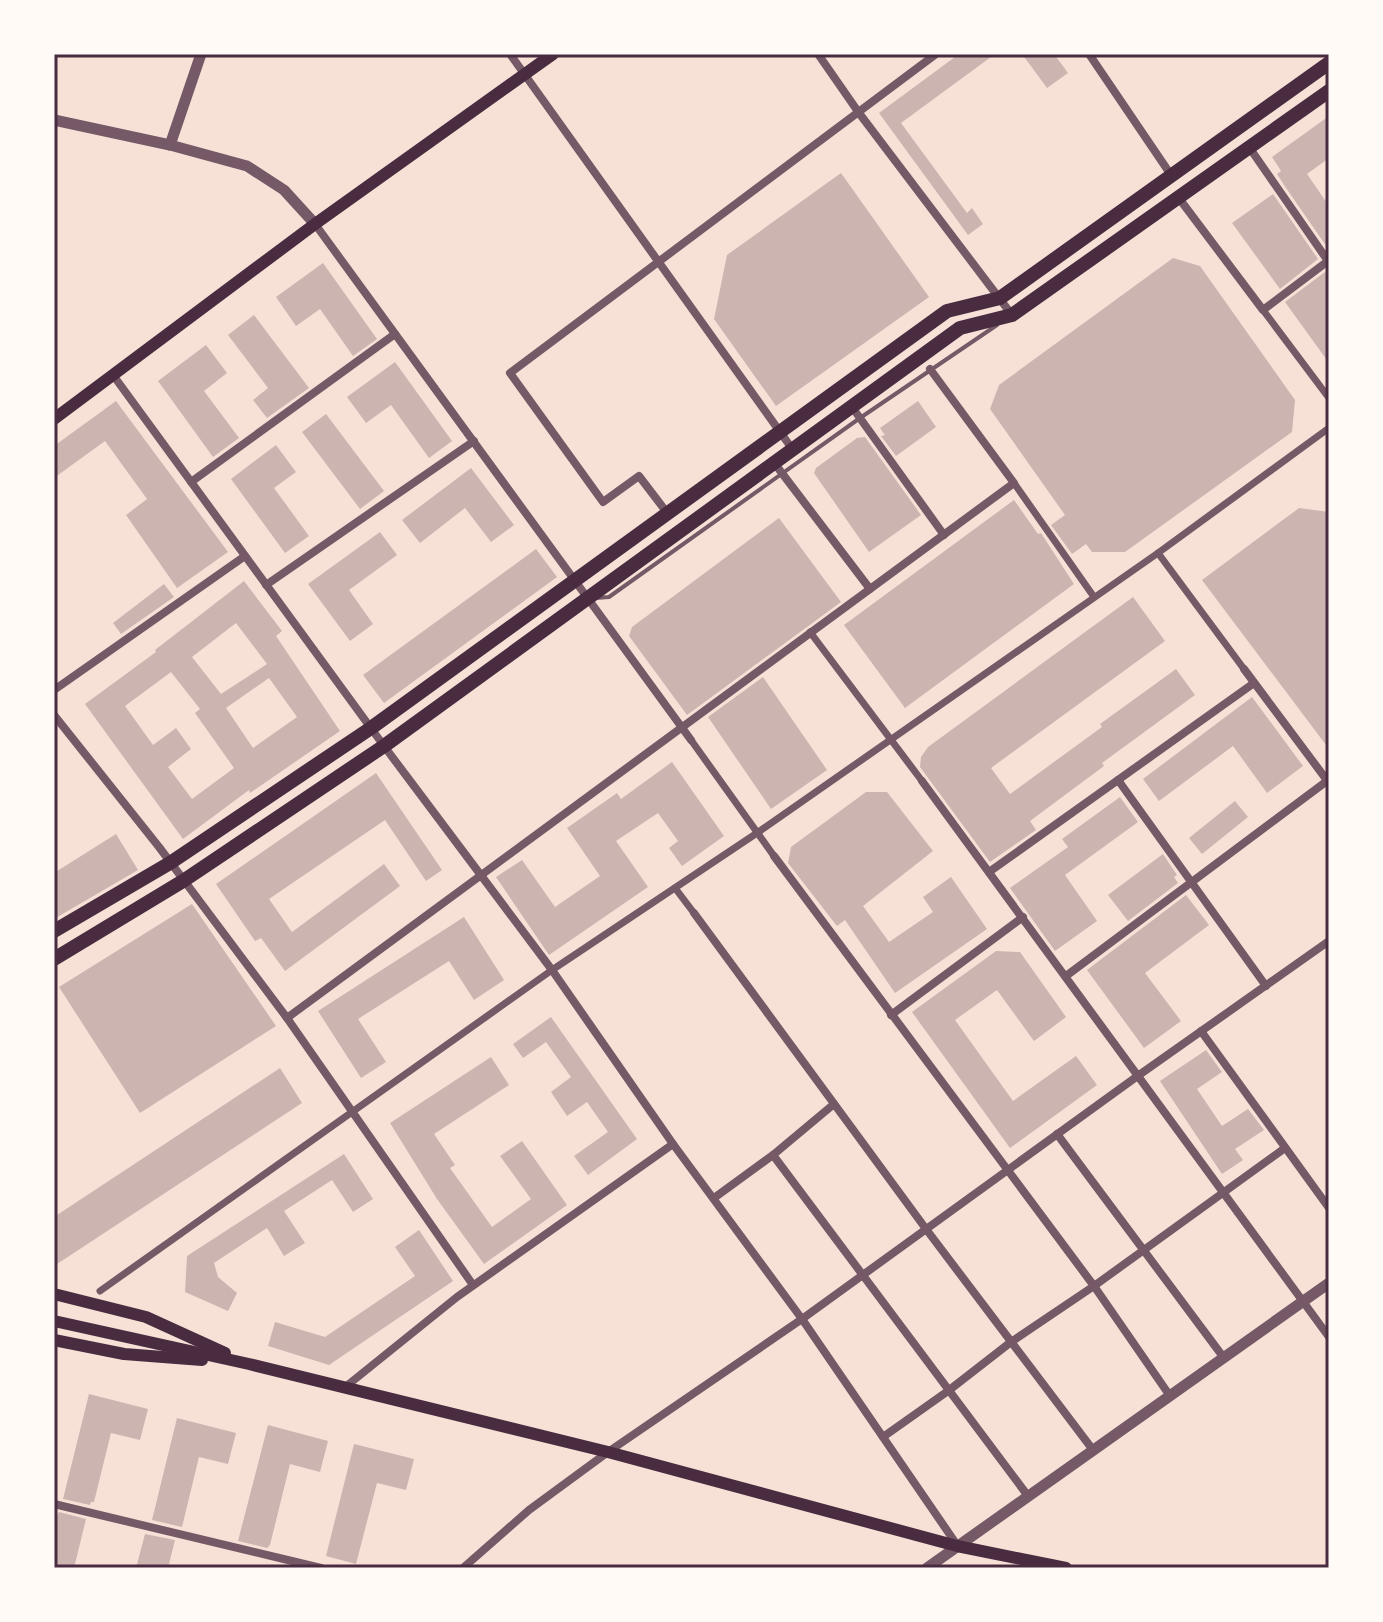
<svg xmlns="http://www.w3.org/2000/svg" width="1383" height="1622" viewBox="0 0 1383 1622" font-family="Raleway,sans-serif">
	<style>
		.building { fill: #ccb4b1; fill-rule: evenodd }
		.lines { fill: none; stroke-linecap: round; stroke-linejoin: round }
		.service { stroke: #755966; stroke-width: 4 }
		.pedestrian { stroke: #755966; stroke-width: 7 }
		.minor { stroke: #755966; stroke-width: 8 }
		.tertiary { stroke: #755966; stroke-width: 11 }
		.secondary { stroke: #4a2c40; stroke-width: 12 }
		.primary { stroke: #4a2c40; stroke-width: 14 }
		.neatline { fill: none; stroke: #4a2c40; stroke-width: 3 }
	</style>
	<rect width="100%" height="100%" fill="#f7e1d7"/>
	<g class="building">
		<polygon points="959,54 995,54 901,123 967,213 972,208 983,224 968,235 879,113"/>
		<polygon points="1022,54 1054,54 1068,73 1047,88"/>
		<polygon points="1329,116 1329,158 1307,174 1329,206 1329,250 1284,185 1277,174 1281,171 1272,157"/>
		<polygon points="841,173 929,297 776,406 714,319 727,255"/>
		<polygon points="1273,194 1318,259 1280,289 1232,223"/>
		<polygon points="1173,258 1200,266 1295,400 1292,432 1125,552 1092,552 1086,544 1072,554 1051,525 1065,515 990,409 999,385"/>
		<polygon points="323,263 377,339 353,356 320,309 296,326 276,297"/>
		<polygon points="1329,269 1329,363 1285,302"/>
		<polygon points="254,315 309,388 267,418 253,400 268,388 228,335"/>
		<polygon points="206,345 227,373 204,391 239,438 213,457 158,381"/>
		<polygon points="395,362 452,441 429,458 391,405 366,423 347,397"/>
		<polygon points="116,401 228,552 177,588 126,515 147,499 105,441 54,478 54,446"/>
		<polygon points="918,401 936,427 896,456 881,436 885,435 880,428"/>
		<polygon points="326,414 384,491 360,509 302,432"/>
		<polygon points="865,437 921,515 869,552 814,473 816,468 857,438"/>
		<polygon points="276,445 296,472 274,488 309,536 285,553 231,479"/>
		<polygon points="471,468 514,525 491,542 465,508 420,543 402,520"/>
		<polygon points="1014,500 1038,534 1041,533 1074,584 905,708 844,625"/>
		<polygon points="1299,508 1329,512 1329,749 1202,580"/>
		<polygon points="779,518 841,602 687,715 629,636 632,627"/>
		<polygon points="380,532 397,555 349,590 373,624 350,641 308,584"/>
		<polygon points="536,549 557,577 384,703 363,675"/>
		<path d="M244 581 282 631 276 636 340 731 250 793 249 790 183 839 85 704 156 652 155 650ZM236 623 267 664 221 694 192 657ZM171 672 200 709 195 713 234 768 192 799 168 767 191 749 176 728 153 745 125 706ZM269 678 297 717 253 748 226 708Z"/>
		<polygon points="164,584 174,597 121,634 113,623"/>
		<polygon points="1133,597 1165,641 991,768 1010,794 1102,727 1100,724 1176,669 1195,695 1102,763 1104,766 1030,821 1036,830 990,862 920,767 921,757 928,747"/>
		<polygon points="763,677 827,770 771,809 708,717"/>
		<polygon points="1252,697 1303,766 1267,793 1233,746 1159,801 1143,779"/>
		<polygon points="672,762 724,836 682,866 669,848 678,841 658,813 616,841 648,887 549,955 496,877 522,860 555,907 600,876 567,828 617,793 621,799"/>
		<polygon points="376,773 442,870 426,881 385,820 269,899 292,932 384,864 400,886 285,971 261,938 255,941 216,884"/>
		<polygon points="866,792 887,792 933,851 863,906 889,942 933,912 923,897 951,877 987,929 895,993 845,920 837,926 788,863 791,847"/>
		<polygon points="1120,797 1138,822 1065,875 1097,921 1055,951 1010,888 1068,847 1062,839"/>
		<polygon points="1235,801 1248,817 1202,854 1189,838"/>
		<polygon points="116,834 138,870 54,919 54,873"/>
		<polygon points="1163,854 1177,875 1174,877 1178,883 1128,921 1108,895"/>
		<polygon points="1186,895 1209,925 1145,973 1181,1021 1144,1048 1087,970"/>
		<polygon points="192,904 276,1026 140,1113 59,987"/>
		<polygon points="464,917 504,980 474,1000 449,961 358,1019 386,1062 361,1078 318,1011"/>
		<polygon points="996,951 1020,952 1066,1017 1034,1041 997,990 955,1020 1013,1101 1076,1056 1097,1085 1010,1148 912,1012"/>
		<polygon points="551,1017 637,1139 588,1175 574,1156 608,1132 587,1102 567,1116 551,1092 571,1077 546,1042 523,1058 513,1044"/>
		<polygon points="1206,1050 1222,1072 1197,1089 1222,1126 1248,1109 1264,1130 1235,1149 1243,1160 1222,1174 1160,1081"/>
		<polygon points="491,1057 509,1085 434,1134 455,1165 450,1168 492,1227 531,1199 500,1156 522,1141 567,1205 484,1264 437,1199 390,1123"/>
		<polygon points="280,1068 302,1103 54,1266 54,1217"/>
		<polygon points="344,1154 373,1199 353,1212 332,1180 284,1211 305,1243 284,1256 267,1228 214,1263 218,1277 237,1293 228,1311 185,1292 187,1256"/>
		<polygon points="419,1230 453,1281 329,1365 268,1346 275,1322 325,1337 415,1276 395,1247"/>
		<polygon points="89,1394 148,1409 140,1440 111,1433 94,1502 91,1502 90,1505 63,1499"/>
		<polygon points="177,1418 236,1433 228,1464 199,1457 182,1527 152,1520"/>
		<polygon points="268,1425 328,1441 320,1472 290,1464 270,1545 267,1548 238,1541"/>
		<polygon points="354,1444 414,1459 406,1490 377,1483 356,1564 326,1556"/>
		<polygon points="59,1512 86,1519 74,1568 54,1568 54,1521"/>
		<polygon points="145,1534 175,1540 168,1568 136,1568"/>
	</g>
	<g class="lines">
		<polyline class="service" points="596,598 609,597 860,418 997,325"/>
		<g class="pedestrian">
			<polyline points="1263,310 1329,398"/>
			<polyline points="1014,483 1094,597"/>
			<polyline points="1158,553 1244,669"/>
			<polyline points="810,632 922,781"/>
			<polyline points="691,740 774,856"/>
			<polyline points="675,888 694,913"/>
			<polyline points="100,1291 552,970 757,833 1158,553 1329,428"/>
		</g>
		<g class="minor">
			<polyline points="510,54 793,450"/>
			<polyline points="818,54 859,113 1012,315"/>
			<polyline points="1089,54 1171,175"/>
			<polyline points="1178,197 1263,310 1328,261 1249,147"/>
			<polyline points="315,224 691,740"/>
			<polyline points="113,375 384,746 552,970 673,1144 802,1319 957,1545"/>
			<polyline points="852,407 944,535"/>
			<polyline points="775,464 870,589"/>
			<polyline points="191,482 395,334"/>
			<polyline points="668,514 639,476 603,502 510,373 936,54"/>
			<polyline points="266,585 474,441"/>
			<polyline points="1244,669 1329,783"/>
			<polyline points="54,690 245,556"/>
			<polyline points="54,715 159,847 287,1018 473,1285"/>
			<polyline points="1118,780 1266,986"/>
			<polyline points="922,781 1329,1337"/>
			<polyline points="774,856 1094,1286 1170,1396"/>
			<polyline points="989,872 1254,683"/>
			<polyline points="694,913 926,1229 1093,1450"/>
			<polyline points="1066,976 1327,781"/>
			<polyline points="891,1015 1023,917"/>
			<polyline points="287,1018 1014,483 930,369"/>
			<polyline points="1201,1031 1329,1208"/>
			<polyline points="1057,1134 1224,1358"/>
			<polyline points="773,1155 1028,1496"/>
			<polyline points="714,1198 773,1155 834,1104"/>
			<polyline points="344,1388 457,1297 673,1144"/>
			<polyline points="883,1437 948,1391 1011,1342 1094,1286 1285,1148"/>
			<polyline points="54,1504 321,1568"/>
			<polyline points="463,1568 529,1510 608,1452 802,1319 1139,1075 1329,941"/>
		</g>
		<g class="tertiary">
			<polyline points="54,120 170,145 247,166 284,190 315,224"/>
			<polyline points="170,145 201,54"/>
			<polyline points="927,1568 1329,1283"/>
		</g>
		<g class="secondary">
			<polyline points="54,419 315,224 553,54"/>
			<polyline points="54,1294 146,1317 225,1353"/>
			<polyline points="54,1321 249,1364 608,1452 957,1546 1066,1568"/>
			<polyline points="54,1340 124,1354 202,1360"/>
		</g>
		<g class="primary">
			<polyline points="54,931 170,863 371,728 947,311 1000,298 1329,63"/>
			<polyline points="54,959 183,881 384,746 960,328 1012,315 1329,91"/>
		</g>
	</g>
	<rect width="1383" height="1622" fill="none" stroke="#fffaf5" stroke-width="112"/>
	<rect x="56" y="56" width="1271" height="1510" class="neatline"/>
</svg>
